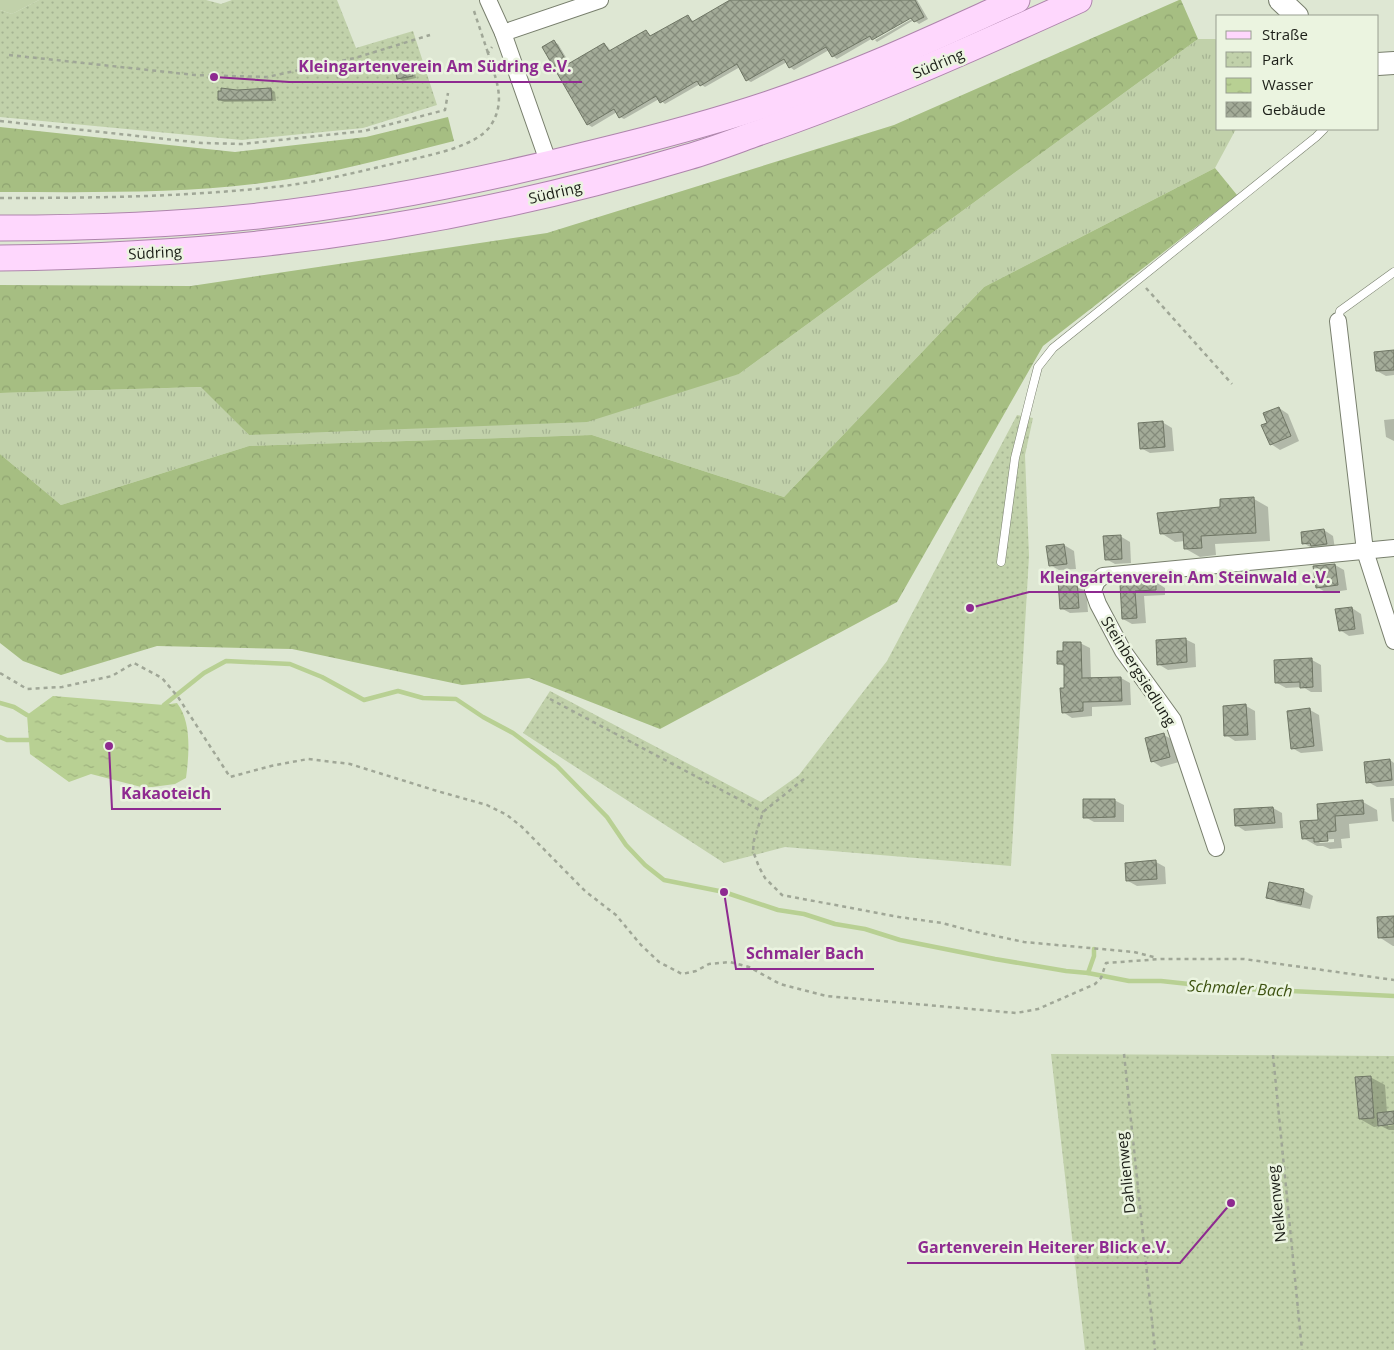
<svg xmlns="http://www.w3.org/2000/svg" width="1394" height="1350" viewBox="0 0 1394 1350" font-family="'Open Sans',sans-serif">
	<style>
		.grass { fill: url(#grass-tufts) }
		.forest { fill: url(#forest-crowns) }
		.park { fill: url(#park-dots) }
		.pitch { fill: #c1d1aa }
		.water { fill: url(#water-ripples) }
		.shadow { fill: #0003; fill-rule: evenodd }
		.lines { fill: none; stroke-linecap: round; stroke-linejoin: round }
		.stream { stroke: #b8d093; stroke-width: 4.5 }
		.building { fill: url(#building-cross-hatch); stroke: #6f7665 }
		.service-casing { stroke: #787f6d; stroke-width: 9 }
		.minor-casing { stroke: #787f6d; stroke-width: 18 }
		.secondary-casing { stroke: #787f6d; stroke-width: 24 }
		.primary-casing { stroke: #ae85ac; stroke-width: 27 }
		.path { stroke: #a0a797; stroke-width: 2.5; stroke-dasharray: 4 4; stroke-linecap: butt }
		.service { stroke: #fff; stroke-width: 8 }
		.minor { stroke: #fff; stroke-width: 16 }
		.secondary { stroke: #fff; stroke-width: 22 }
		.primary { stroke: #fed7fd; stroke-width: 25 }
		.labels { text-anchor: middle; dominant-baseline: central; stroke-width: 5; stroke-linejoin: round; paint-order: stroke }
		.street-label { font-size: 15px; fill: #1b1e17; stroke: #ebf4e0 }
		.water-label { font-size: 16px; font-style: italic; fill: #3d5210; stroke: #ebf4e0 }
		.leader { fill: none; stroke: #8e2a90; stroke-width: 2 }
		.callout-dot { fill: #8e2a90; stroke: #ebf4e0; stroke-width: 2 }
		.callout-label { font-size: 16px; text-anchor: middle; font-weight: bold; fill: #8e2a90; stroke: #ebf4e0; stroke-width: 5; stroke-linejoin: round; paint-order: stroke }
	</style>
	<defs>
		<pattern id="grass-tufts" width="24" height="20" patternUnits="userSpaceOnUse" patternTransform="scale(1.25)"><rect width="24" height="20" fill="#c1d1aa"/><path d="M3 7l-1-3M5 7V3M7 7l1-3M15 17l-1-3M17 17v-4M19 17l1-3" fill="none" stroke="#a5b392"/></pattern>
		<pattern id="forest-crowns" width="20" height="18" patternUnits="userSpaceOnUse" patternTransform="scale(1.25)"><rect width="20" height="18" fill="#a6be82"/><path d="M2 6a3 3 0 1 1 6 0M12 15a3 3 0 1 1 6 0" fill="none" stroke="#8ea370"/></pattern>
		<pattern id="park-dots" width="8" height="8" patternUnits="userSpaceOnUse" patternTransform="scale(1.25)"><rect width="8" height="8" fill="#c1d1aa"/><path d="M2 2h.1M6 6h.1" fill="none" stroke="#a5b392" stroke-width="1.8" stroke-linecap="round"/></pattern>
		<pattern id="water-ripples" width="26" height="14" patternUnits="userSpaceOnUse" patternTransform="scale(1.25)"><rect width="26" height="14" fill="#b8d093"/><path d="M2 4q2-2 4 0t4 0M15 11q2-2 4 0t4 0" fill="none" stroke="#9eb27e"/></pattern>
		<pattern id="building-cross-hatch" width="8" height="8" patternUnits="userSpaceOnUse" patternTransform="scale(1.25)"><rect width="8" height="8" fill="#a3ab98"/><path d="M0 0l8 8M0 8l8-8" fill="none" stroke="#848b7b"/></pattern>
	</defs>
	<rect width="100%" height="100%" fill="#dee7d3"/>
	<polygon class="grass" points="1198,39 1215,39 1218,40 1218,129 1236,129 1215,168 984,287 784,497 592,435 249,446 61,505 0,454 0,393 202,387 249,435 739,374"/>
	<g class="forest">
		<polygon points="1179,0 1181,0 1198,39 739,374 587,422 249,435 201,387 0,393 0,285 191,286 547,233 894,125"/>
		<path d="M448 117 454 141C391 157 327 175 262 183 177 194 86 192 0 192V127L235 152 366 137Z"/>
		<polygon points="1215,168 1237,195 1043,346 897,602 660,729 529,678 462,685 292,649 157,646 61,675 23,661 0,643 0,454 61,505 249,446 592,435 784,497 984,287"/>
	</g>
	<g class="park">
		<polygon points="39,0 206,0 221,4 232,0 337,0 356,48 413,31 437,105 363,128 242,140 0,117 0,10 12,14"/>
		<polygon points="1017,415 1033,418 1025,455 1029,556 1011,866 785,847 724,863 523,733 550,691 761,802 799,775 887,661"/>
		<polygon points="1051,1054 1394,1056 1394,1350 1085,1350"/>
	</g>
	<polygon class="pitch" points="0,0 39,0 12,14 0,10"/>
	<path class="water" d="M53 696 164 705 177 703C192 722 189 755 186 778L175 784 145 788 91 774 69 782 30 754 27 715Z"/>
	<g class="shadow">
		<polygon points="749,0 917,0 928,19 919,24 914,20 877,42 875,40 917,16 916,13 873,38 873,40 873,38 837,59 833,56 829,50 794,70 790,67 787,62 751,82 747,80 740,67 705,87 700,84 665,104 659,99 624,119 620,117 617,112 592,127 587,124 554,42 558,44 570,64 604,44 608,47 611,51 646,31 652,37 688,16 694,22"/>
		<polygon points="410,66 414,68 416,78 403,81 398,78"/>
		<polygon points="271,89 275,92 276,101 224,102 220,100 237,91"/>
		<polygon points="1394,352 1394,375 1386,376 1377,371"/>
		<polygon points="1279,408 1288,414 1299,441 1280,450 1271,444 1269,424"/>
		<polygon points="1394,419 1394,441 1386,437 1384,420"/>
		<polygon points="1162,422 1172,428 1174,451 1150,453 1141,448"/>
		<polygon points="1254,499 1268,507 1270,541 1215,544 1216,555 1200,557 1186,549 1185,541 1175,542 1161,533 1222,508 1221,500"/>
		<polygon points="1324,530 1333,536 1335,549 1312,548 1303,543"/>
		<polygon points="1120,536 1130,542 1131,563 1115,564 1106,559"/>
		<polygon points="1064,545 1074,551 1076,569 1059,570 1050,565 1048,547"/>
		<polygon points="1335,565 1344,570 1347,590 1327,593 1317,587"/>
		<polygon points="1077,581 1086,586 1088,612 1070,613 1061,608"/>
		<polygon points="1156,582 1165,588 1165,595 1144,596 1146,623 1132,624 1123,619 1121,586"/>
		<polygon points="1352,608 1361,614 1364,634 1349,636 1340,630"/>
		<polygon points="1185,639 1195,644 1196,667 1168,670 1158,664"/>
		<polygon points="1080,643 1090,648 1091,679 1121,678 1130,683 1131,705 1092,707 1092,716 1072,718 1063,712 1065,689 1065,667 1059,663 1064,652"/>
		<polygon points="1312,660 1321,665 1322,692 1311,692 1303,687 1286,688 1277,683"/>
		<polygon points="1246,706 1255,711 1256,740 1235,741 1226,735"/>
		<polygon points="1310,710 1319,715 1323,751 1301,753 1292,748"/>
		<polygon points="1164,735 1173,740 1179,762 1161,767 1152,761"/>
		<polygon points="1390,760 1394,763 1394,786 1377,787 1368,782"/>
		<polygon points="1390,798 1394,798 1394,822 1392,821"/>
		<polygon points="1114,800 1124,805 1124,822 1094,822 1085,817"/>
		<path d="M1363 802 1377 810 1378 821 1349 824 1350 838 1341 839 1342 848 1330 849 1323 846H1317L1303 838 1319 821ZM1334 839V842L1320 843 1317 840Z"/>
		<polygon points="1273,808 1282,813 1283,828 1245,831 1236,825"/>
		<polygon points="1156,862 1165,867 1166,884 1137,886 1128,881"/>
		<polygon points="1303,890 1313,896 1310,909 1277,902 1268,897"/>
		<polygon points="1394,918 1394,946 1393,946 1379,937"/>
		<polygon points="1370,1077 1385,1085 1387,1113 1394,1113 1394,1123 1388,1123 1388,1126 1394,1125 1394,1130 1389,1130 1381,1126 1374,1127 1360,1119"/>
	</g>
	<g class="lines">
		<g class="stream">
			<polyline points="0,703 14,707 27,715"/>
			<polyline points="164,705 204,673 226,661 290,664 322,677 364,700 398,691 423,698 456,699 483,717 513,733 557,766 607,817 626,845 645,865 664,880 724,892 778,910 804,914 835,924 865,929 900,940 995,959 1066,971 1088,973 1129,981 1161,981 1226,988 1394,996"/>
			<polyline points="0,737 7,740 29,740"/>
			<polyline points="1088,973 1094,956 1094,949"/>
		</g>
	</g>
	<g class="building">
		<polygon points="730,0 915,0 924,17 914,22 911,18 872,40 870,36 832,57 826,47 789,68 784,59 746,81 737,64 700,86 697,81 660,103 656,96 619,118 614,109 587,125 542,47 554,40 568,64 604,43 609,51 646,30 650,36 688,15 692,22"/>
		<polygon points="410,65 413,76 397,79 395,68"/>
		<polygon points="221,88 237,90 271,88 272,100 218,100 218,91 221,91"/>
		<polygon points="1394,350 1394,370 1376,371 1374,352"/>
		<polygon points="1279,407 1291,436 1270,445 1261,425 1267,423 1263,413"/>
		<polygon points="1163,421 1165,447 1140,449 1138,423"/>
		<polygon points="1254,497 1256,533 1201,536 1202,548 1184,549 1183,532 1160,534 1157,513 1220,507 1220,499"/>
		<polygon points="1324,529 1327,544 1311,546 1310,543 1302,544 1301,532"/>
		<polygon points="1121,535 1122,559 1105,560 1103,536"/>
		<polygon points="1064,544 1067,564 1049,566 1046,546"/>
		<polygon points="1335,564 1338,585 1316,588 1313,566"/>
		<polygon points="1077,579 1079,608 1060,609 1058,580"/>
		<polygon points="1156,581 1156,590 1135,591 1137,618 1122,619 1120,584"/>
		<polygon points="1352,607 1355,629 1339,631 1335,609"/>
		<polygon points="1186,638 1187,662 1157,665 1156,640"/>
		<polygon points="1063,642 1081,642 1082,678 1121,677 1122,701 1083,702 1083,711 1062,713 1060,688 1064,688 1064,664 1057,664 1057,651 1063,651"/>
		<polygon points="1312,658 1313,687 1300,688 1300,682 1275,683 1274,660"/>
		<polygon points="1246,704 1248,735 1224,736 1223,706"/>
		<polygon points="1310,708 1314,746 1291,749 1287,711"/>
		<polygon points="1164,733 1170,757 1151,762 1145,738"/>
		<polygon points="1390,759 1392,780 1366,783 1364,762"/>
		<polygon points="1083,799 1115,799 1115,817 1083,818"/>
		<polygon points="1363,800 1364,814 1335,816 1336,831 1327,832 1328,841 1314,842 1314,838 1302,839 1300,821 1318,820 1317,804"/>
		<polygon points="1273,807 1275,823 1235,826 1234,809"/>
		<polygon points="1156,860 1157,879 1126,881 1125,863"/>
		<polygon points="1269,882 1304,889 1301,905 1266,898"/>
		<polygon points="1394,916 1394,937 1378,938 1377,917"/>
		<polygon points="1371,1076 1374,1118 1359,1119 1355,1077"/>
		<polygon points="1394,1111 1394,1124 1378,1126 1377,1113"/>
	</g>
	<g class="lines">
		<g class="service-casing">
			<g id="service">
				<polyline points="1338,321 1340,311 1394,272"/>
				<polyline points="1001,562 1015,458 1031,394 1038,367 1053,348 1316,137 1324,129"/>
			</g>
		</g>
		<g class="minor-casing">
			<g id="minor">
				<polyline points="488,0 503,33 549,164"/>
				<polyline points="503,33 600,0"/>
				<polyline points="1338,321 1365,551 1394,641"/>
				<polyline points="1216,848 1173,720 1123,651 1098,604 1093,590 1097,581 1103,576 1394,548"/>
			</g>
		</g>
		<g class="secondary-casing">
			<g id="secondary">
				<polyline points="1280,0 1297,16"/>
				<polyline points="1378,64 1394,63"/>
			</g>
		</g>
		<g class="primary-casing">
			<g id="primary">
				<path d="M0 228C86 228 173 225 258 216 372 203 485 180 596 152 654 138 711 123 768 104 853 76 935 37 1017 0"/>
				<path d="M0 258C86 257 172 253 258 244 404 229 548 199 688 157 709 151 730 143 752 135 864 97 971 49 1079 0"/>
			</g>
		</g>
		<g class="path">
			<polyline points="474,11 488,53"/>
			<polyline points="9,55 195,75 267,77 355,58 430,35"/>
			<polyline points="0,121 202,143 242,144 364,131 445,110 448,93"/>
			<path d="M0 198C94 198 189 197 283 186 324 181 365 170 405 161 429 155 477 147 491 125 507 100 495 78 488 53L492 47"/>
			<polyline points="1146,288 1232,384"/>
			<polyline points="0,673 27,689 62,687 112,676 134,663 162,678 178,697 230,777 271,766 308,759 350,764 437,791 487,805 507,815 522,827 585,891 616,915 641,945 659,962 682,974 696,971 709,964 730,962 749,967 780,984 826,996 1016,1013 1038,1009 1095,984 1101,978 1106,963 1161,959 1244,959 1394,980"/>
			<polyline points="550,699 763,812"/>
			<polyline points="804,779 763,812 754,840 753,851 759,867 765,878 782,895 899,917 942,923 972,931 1024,942 1134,952 1157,958"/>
			<polyline points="1124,1054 1155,1350"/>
			<polyline points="1273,1055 1302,1350"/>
		</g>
		<use href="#service" class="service"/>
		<use href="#minor" class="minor"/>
		<use href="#secondary" class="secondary"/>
		<use href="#primary" class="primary"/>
	</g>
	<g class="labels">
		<g class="street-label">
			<text transform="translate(938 63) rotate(-23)">Südring</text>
			<text transform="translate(555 192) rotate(-13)">Südring</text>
			<text transform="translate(155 252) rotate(-3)">Südring</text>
			<text transform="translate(1139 671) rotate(58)">Steinbergsiedlung</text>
			<text transform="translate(1125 1173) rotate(-96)">Dahlienweg</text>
			<text transform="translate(1276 1204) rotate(-96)">Nelkenweg</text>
		</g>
		<g class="water-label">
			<text transform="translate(1240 988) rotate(3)">Schmaler Bach</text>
		</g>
	</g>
	<path class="leader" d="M214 77L289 82H582M970 608L1029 592H1340M109 746L112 809H221M724 892L736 969H874M1231 1203L1180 1263H907"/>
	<g class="callout-dot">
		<circle cx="214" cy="77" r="5"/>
		<circle cx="970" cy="608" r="5"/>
		<circle cx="109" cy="746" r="5"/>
		<circle cx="724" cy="892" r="5"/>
		<circle cx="1231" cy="1203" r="5"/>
	</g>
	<g class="callout-label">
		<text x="435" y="72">Kleingartenverein Am Südring e.V.</text>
		<text x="1185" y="583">Kleingartenverein Am Steinwald e.V.</text>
		<text x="166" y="799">Kakaoteich</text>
		<text x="805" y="959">Schmaler Bach</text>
		<text x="1044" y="1253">Gartenverein Heiterer Blick e.V.</text>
	</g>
	<rect x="1216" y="15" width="162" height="115" fill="#ebf4e0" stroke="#989e90"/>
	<rect x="1226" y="31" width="25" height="8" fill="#fed7fd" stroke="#989e90"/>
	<text x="1262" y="40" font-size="15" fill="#1b1e17">Straße</text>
	<rect x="1226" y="52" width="25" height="15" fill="url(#park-dots)" stroke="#989e90"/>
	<text x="1262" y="65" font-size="15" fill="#1b1e17">Park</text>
	<rect x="1226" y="78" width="25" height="15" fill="url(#water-ripples)" stroke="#989e90"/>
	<text x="1262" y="90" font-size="15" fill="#1b1e17">Wasser</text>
	<rect x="1226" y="102" width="25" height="15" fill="url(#building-cross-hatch)" stroke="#989e90"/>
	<text x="1262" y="115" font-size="15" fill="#1b1e17">Gebäude</text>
</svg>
